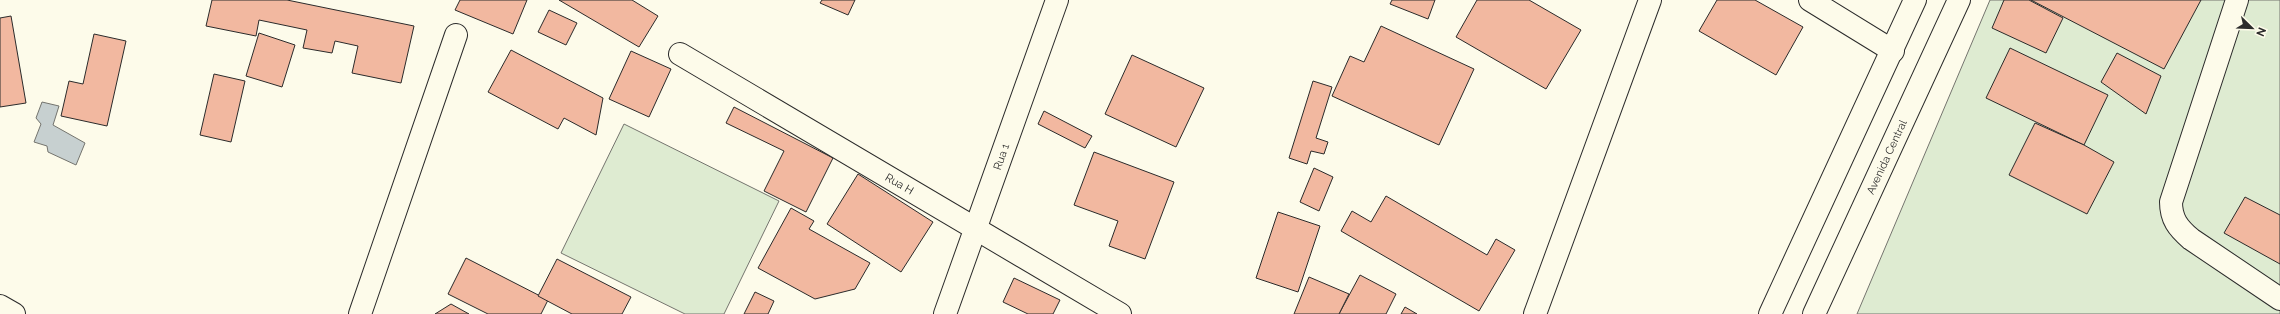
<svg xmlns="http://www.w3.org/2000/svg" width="2280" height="314" viewBox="0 0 2280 314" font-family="Raleway,sans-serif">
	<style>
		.green { fill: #deebd1; stroke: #74746e }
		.water { fill: #c7d0d0; stroke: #74746e }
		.building { fill: #f2b8a0; stroke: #2b2b2b }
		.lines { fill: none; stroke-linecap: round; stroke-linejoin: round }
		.street-casing { stroke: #2b2b2b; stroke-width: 24 }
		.secondary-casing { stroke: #2b2b2b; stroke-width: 24 }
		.street { stroke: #fdfbea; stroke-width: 22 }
		.secondary { stroke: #fdfbea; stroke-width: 22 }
		.labels { text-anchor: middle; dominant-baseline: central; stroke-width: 3; stroke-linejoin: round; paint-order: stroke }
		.street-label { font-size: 11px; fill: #2b2b2b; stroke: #fdfbea }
	</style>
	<rect width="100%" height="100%" fill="#fdfbea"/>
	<g class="green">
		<polygon points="1990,0 2280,0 2280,314 1857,314"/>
		<polygon points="624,124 779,201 724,314 685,314 561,253"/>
	</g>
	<polygon class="water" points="42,102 59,106 53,125 85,143 76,165 48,152 47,146 34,142 41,124 36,118"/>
	<g class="building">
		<polygon points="212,0 287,0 414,26 401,83 352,73 358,46 335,41 332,53 303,48 307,30 259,20 256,36 206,26"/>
		<polygon points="460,0 527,0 513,34 455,10"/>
		<polygon points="559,0 632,0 658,16 639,47"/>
		<polygon points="822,0 855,0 848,15 820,3"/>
		<polygon points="1392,0 1435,0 1428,19 1390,4"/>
		<polygon points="1477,0 1529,0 1581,30 1546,89 1456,37"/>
		<polygon points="1717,0 1755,0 1803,27 1776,75 1699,31"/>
		<polygon points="2004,0 2029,0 2063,18 2046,53 1992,28"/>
		<polygon points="2031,0 2201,0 2164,69"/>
		<polygon points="549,10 577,23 566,45 538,32"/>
		<polygon points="11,16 26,103 0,107 0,18"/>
		<polygon points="1381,26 1474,69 1439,145 1332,96 1350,56 1364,62"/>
		<polygon points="259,33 295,45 282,87 246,76"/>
		<polygon points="94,34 126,41 107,126 61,116 69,81 83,84"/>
		<polygon points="2010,48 2108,95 2084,145 1986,98"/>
		<polygon points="511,50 603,98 596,135 564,118 558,129 488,92"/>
		<polygon points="631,51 671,69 649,117 609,99"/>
		<polygon points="2117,53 2161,76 2146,114 2101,82"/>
		<polygon points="1132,55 1204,88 1176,147 1105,114"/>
		<polygon points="214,74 245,81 231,142 200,135"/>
		<polygon points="1313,81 1332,87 1316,138 1328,142 1324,154 1311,151 1307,164 1289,158"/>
		<polygon points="734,107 833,158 806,212 764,191 784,151 726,123"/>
		<polygon points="1044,111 1092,136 1085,148 1038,124"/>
		<polygon points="2035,123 2084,145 2114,162 2087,214 2009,175"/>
		<polygon points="1094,152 1174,182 1145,259 1109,246 1118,221 1074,205"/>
		<polygon points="1314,168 1333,177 1319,211 1300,202"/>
		<polygon points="858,174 933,222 901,272 827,224"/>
		<polygon points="1386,196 1487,255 1496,239 1515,250 1479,311 1341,231 1352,211 1371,222"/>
		<polygon points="2245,197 2280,215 2280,264 2224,233"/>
		<polygon points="791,208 814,221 809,229 870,263 855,289 815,299 758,268"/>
		<polygon points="1278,212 1320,226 1298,292 1256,278"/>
		<polygon points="466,258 548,300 541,314 488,314 448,294"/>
		<polygon points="557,259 631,297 622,314 572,314 538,296"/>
		<polygon points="1360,275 1396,294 1386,314 1339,314"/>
		<polygon points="1309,277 1349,294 1339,314 1294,314"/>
		<polygon points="1014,278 1060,300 1053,314 1028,314 1003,302"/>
		<polygon points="755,292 774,301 768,314 744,314"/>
		<polygon points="451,304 469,314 435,314"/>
		<polygon points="1405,307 1417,314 1401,314"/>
	</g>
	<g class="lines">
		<g class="street-casing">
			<g id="street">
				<polyline points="1810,0 1893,51"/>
				<path d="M2237 0 2171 202C2171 219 2178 228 2191 239L2280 299"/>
				<path id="s1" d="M680 54 1120 314"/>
				<polyline points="0,306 14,314"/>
				<polyline points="360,314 456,35"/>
				<path id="s2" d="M945 314 1057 0"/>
				<polyline points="1535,314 1650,0"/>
			</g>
		</g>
		<g class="secondary-casing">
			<g id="secondary">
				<polyline points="1770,314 1915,0"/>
				<path id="s3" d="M1814 314 1959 0"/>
			</g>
		</g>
		<use href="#street" class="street"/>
		<use href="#secondary" class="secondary"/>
	</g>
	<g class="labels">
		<g class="street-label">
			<text stroke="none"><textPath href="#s2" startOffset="167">Rua 1</textPath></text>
			<text stroke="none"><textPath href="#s3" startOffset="173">Avenida Central</textPath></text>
			<text stroke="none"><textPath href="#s1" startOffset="255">Rua H</textPath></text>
		</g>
	</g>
	<g transform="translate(2252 28) rotate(113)" stroke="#fdfbea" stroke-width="3" paint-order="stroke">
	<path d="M0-3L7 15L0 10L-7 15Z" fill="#2b2b2b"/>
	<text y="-6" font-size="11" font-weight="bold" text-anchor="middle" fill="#2b2b2b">N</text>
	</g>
</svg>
